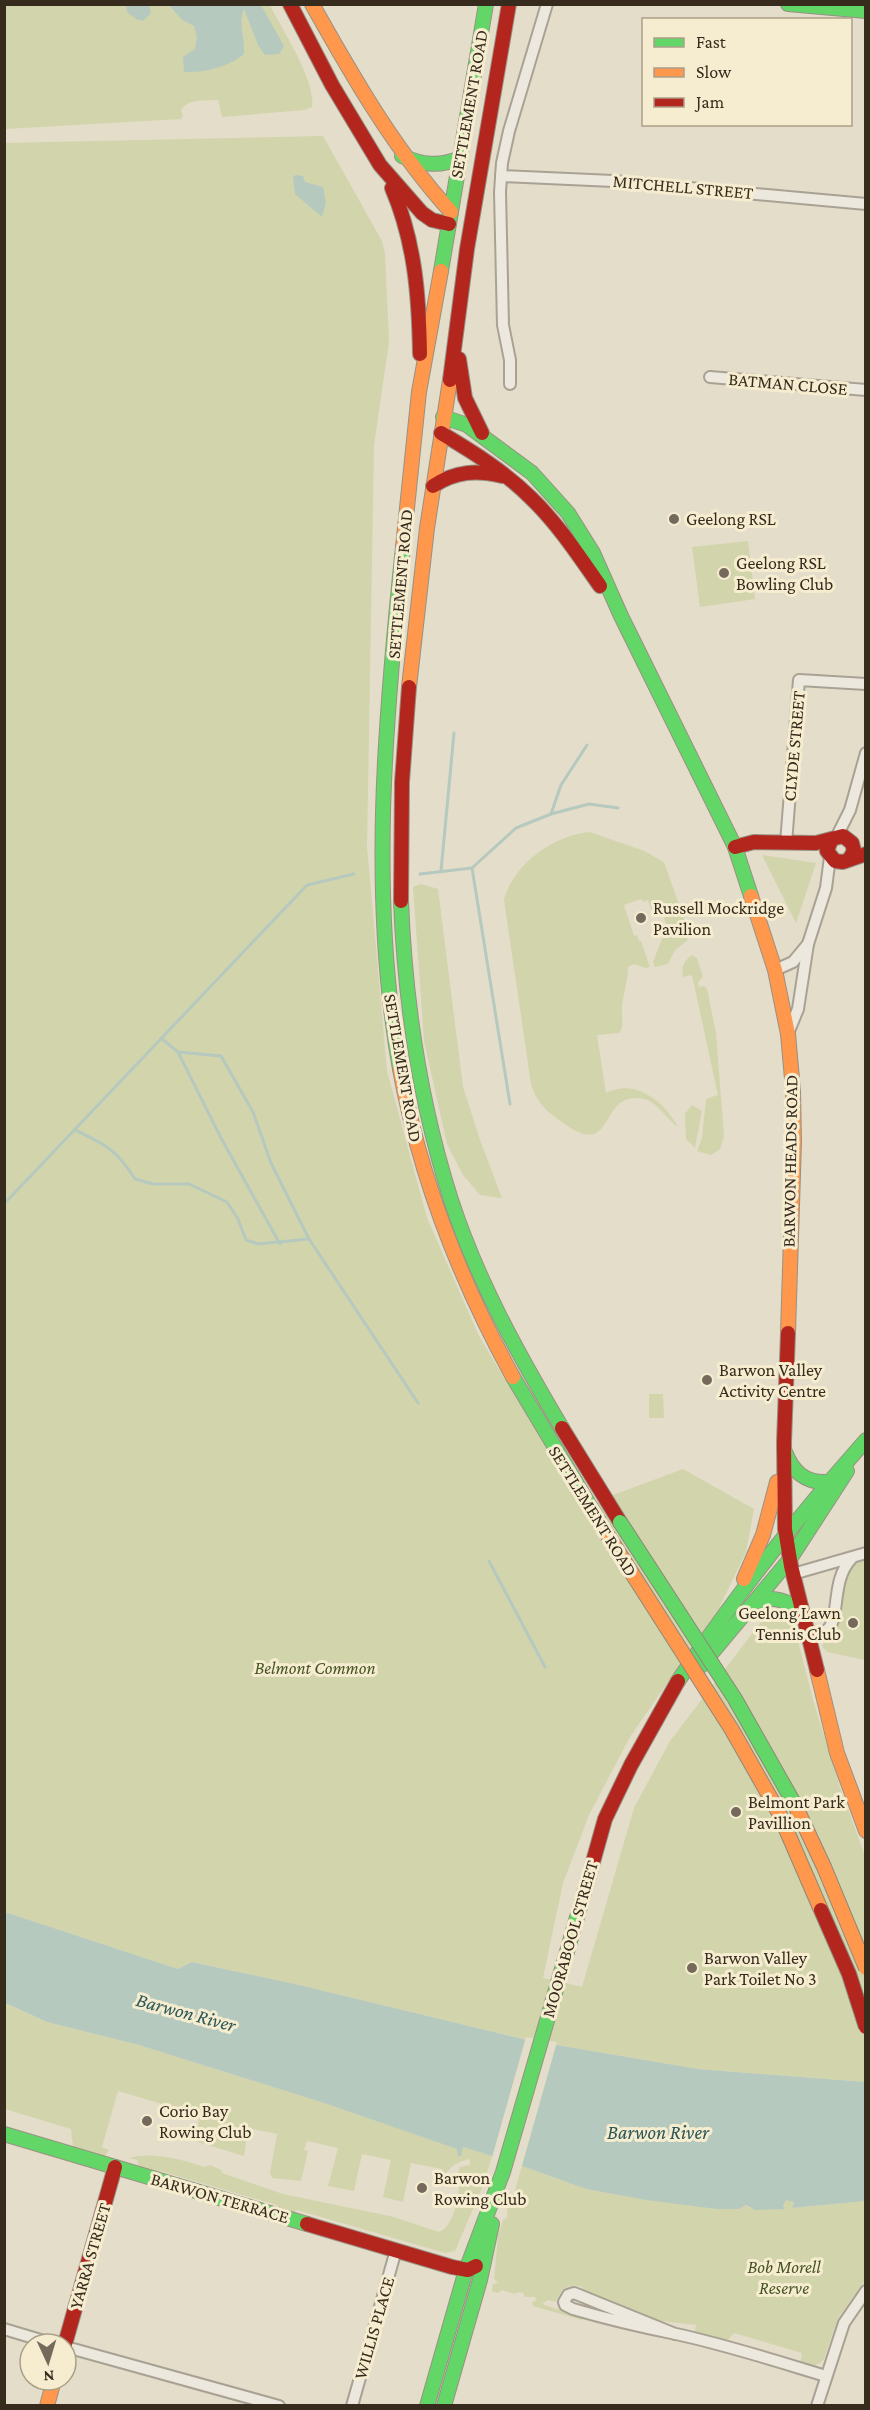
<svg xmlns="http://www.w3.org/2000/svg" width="870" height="2410" viewBox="0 0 870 2410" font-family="'Crimson Pro',serif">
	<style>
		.green { fill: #d2d4ac }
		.water { fill: #b6c9be }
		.pier { fill: #e4ddca }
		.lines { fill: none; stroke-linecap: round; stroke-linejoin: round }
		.stream { stroke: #b6c9be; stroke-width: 3 }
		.street-casing { stroke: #a9a294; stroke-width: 14 }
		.fast-casing { stroke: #989184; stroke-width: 16 }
		.slow-casing { stroke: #989184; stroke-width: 16 }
		.jam-casing { stroke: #989184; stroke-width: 16 }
		.street { stroke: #ece8dd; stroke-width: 10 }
		.fast { stroke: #63d668; stroke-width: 14 }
		.slow { stroke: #ff974d; stroke-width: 14 }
		.jam { stroke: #b3261e; stroke-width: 14 }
		.fast-bridge-casing { stroke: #8e877b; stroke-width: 16; stroke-linecap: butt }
		.slow-bridge-casing { stroke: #8e877b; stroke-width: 16; stroke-linecap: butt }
		.jam-bridge-casing { stroke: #8e877b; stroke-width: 16; stroke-linecap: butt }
		.fast-bridge { stroke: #63d668; stroke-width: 14 }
		.slow-bridge { stroke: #ff974d; stroke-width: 14 }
		.jam-bridge { stroke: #b3261e; stroke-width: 14 }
		.poi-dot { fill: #74695a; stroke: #f6edd0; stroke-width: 2 }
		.labels { text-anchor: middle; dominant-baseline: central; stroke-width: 6; stroke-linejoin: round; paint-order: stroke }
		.street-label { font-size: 18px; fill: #372b1d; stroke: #f6edd0 }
		.poi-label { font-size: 18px; fill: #372b1d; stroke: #f6edd0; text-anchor: start }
		.park-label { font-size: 18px; font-style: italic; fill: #455423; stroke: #f6edd0 }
		.water-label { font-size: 20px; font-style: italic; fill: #2c5757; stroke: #f6edd0 }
	</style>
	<rect width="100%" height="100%" fill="#e4ddca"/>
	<g class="green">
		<path d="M5 5H270C282 30 316 80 312 107L305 110 222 117 218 100C206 101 188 98 181 110L183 116 181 119 5 129Z"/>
		<polygon points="323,136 382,241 385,253 389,342 374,445 367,846 387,1071 427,1218 479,1336 581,1507 683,1469 754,1509 746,1552 719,1608 630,1737 589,1815 563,1883 543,1978 582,1987 634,1808 670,1741 767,1614 781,1614 795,1629 813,1700 840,1787 865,1856 865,2082 698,2069 527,2040 295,1984 192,1962 178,1969 5,1912 5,143"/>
		<polygon points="748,541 755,599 700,607 692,547"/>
		<path d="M590 832 644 851 664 862 689 933 687 941 675 950 668 964 655 967 653 962 667 926 660 907 651 909 648 900 643 902 641 899 624 905 634 936 637 935 639 941H641L650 967 646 968 634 964 628 967C628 984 621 998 622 1015 622 1023 624 1026 619 1033L597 1035 606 1093C635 1078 664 1101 678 1127 664 1117 657 1099 638 1098 598 1095 615 1162 562 1122 546 1111 537 1103 531 1084L504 900C513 864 554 835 590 832Z"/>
		<polygon points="762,855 816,863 796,923"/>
		<polygon points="421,884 438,889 463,1087 480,1140 502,1198 480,1195 463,1175 447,1144 424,1041 413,887"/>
		<path d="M692 955 697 958 703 977 698 982 699 987 704 986 707 989 716 1033 724 1136 720 1149 711 1155 697 1151 702 1138 706 1099 718 1095 692 975 683 977C681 967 684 961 692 955Z"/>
		<polygon points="692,1105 702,1111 695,1148 686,1139 685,1114"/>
		<polygon points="649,1394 663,1394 664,1418 649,1418"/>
		<path d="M865 1559V1660L827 1652 822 1646C825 1637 835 1634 838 1624 845 1599 835 1571 865 1559Z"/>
		<path d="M4 2003 47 2022 139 2045 324 2103 458 2149 463 2147 492 2156 484 2183 455 2251 445 2253 297 2210 294 2213 279 2211 277 2205 160 2171 155 2174 139 2166 137 2160 129 2158C150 2151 185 2160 204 2167L210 2165 221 2170 222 2173 283 2194 394 2217 439 2232C456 2225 457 2195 461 2179L457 2178 460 2167 470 2165V2159C460 2161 451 2165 446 2174H441L442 2169 411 2163 403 2202 383 2197 391 2160 362 2154 354 2191 328 2186 338 2148 307 2141 304 2150 308 2151 301 2181 272 2178 270 2173 277 2134 248 2128 244 2156 198 2142 195 2136 200 2115 118 2091 102 2147 109 2150 105 2156 73 2147 71 2129 5 2109Z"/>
		<path d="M522 2166 586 2189 646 2200 746 2205 750 2208 783 2206 786 2200H792L794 2202 792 2208 865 2201V2280L838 2318 824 2359C816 2369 810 2363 800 2364L802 2353 734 2333 725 2343 694 2336 696 2325 651 2320 585 2294 582 2287C569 2282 560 2289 556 2302L548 2300 542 2304 583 2318 582 2320 533 2306 532 2303 536 2300 535 2297H525L523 2293 518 2292 515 2294 502 2290 498 2293 492 2291 493 2284 498 2283 494 2279 498 2236 503 2220 507 2218C509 2210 505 2204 508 2196L514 2194Z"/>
	</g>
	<g class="water">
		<polygon points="126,5 149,5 151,13 143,21 136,19 127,12"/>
		<path d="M169 5H261L284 46 279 54 265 55 258 45 244 9C238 24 245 38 244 54 229 67 204 73 184 72L183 57 195 49 197 38 194 26 182 20Z"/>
		<polygon points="297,175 303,176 305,182 323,187 326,203 322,217 295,194 293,176"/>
		<polygon points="5,1912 178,1969 192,1962 295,1984 527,2040 698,2069 865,2082 865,2201 792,2208 794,2202 786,2200 783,2206 785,2209 755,2210 746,2205 739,2209 717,2209 646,2200 586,2189 522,2166 493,2159 492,2156 463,2147 461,2156 458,2156 457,2149 324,2103 139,2045 47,2022 5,2003"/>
	</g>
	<polygon class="pier" points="526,2037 557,2042 521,2169 491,2161"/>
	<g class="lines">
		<g class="stream">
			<polyline points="551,814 561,785 587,745"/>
			<polyline points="472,868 516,828 551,814 589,804 618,808"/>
			<polyline points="441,871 454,733"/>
			<polyline points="420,874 472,868 510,1104"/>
			<polyline points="161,1038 178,1052 221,1056 253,1112 271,1163 309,1239 418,1403"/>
			<polyline points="178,1052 221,1138 280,1244"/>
			<path d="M75 1130C106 1145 116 1149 135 1179L153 1184H189L227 1202 238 1219 246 1240 258 1244 309 1239"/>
			<polyline points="4,1204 307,885 354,874"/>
			<polyline points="489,1561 545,1667"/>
		</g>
		<g class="street-casing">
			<g id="street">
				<polyline points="501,176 613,181 866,204"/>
				<polyline points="710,377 866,390"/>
				<polyline points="510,384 510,360 503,325 500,192 502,163 509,131 547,4"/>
				<polyline points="837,836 850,810 866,753"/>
				<polyline points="786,843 799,680 866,684"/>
				<polyline points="775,970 793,962 808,944"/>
				<polyline points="789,1031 798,1009 808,944 826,888 830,857"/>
				<polyline points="793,1574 866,1553"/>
				<path d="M809 1638C815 1636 822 1634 827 1630 841 1619 830 1580 852 1558"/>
				<polyline points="4,2329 54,2344"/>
				<path d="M675 2334 574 2293 568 2295 564 2302 565 2305 573 2309C607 2319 641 2327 676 2334 727 2345 776 2361 826 2376"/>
				<polyline points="66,2347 279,2406"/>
				<polyline points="352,2406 396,2250"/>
				<polyline points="817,2406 844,2323 866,2291"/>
			</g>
		</g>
		<g class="fast-casing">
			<g id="fast">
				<polyline points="788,4 866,11"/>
				<path d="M402 156C422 165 440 167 460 158"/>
				<polyline points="441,271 486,4"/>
				<polyline points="443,417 467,425 532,473 568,513 593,553 621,616 735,847 751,896"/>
				<path d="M401 901C405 1003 420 1103 451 1200 477 1280 519 1356 562 1428"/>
				<path d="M400 1069C369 898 385 719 403 547"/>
				<polyline points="513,1377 605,1531"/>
				<path d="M785 1452C793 1472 805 1483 827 1482"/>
				<path d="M756 1602C775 1595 788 1601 803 1613"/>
				<polyline points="701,1666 790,1559 847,1471"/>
				<path d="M678 1681C735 1597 798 1516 866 1440"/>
				<polyline points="4,2134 307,2224"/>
				<polyline points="427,2406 466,2270 503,2172 589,1876"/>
				<polyline points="444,2406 480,2280 492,2224"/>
			</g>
		</g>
		<g class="slow-casing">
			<g id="slow">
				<path d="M312 4C353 77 394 149 451 212"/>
				<polyline points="403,547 419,392 441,271"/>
				<polyline points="409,687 427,528 450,380"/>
				<polyline points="751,896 775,970 788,1034 793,1090 794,1141 788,1333"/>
				<path d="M400 1069C420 1179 460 1280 513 1377"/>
				<polyline points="744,1579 763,1535 777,1482"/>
				<polyline points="817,1670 837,1753 866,1831"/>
				<polyline points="47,2406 54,2380"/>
			</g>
		</g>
		<g class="jam-casing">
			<g id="jam">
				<polyline points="290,4 332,85 380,165 422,213 432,220 449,224"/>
				<path d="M392 188C415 242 419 296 420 354"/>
				<polyline points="459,359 465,398 482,433"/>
				<polyline points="450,380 467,249 509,4"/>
				<path d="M441 433C473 452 505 472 531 498 558 524 579 556 600 586"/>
				<path d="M433 486C456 471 476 470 502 476"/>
				<polyline points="831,840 827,851 835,861 843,862 866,854"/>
				<polyline points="735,847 754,842 816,843 843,836 852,843 854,851 850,858"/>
				<polyline points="401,901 402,782 409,687"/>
				<polyline points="788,1333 784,1442 785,1529 791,1566 817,1670"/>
				<polyline points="562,1428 620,1522"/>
				<polyline points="589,1876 605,1819 631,1765 678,1681"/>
				<polyline points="307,2224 452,2267 468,2270 476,2266"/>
				<polyline points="65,2344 115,2167"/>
			</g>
		</g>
		<use href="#street" class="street"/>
		<use href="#fast" class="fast"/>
		<use href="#slow" class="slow"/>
		<use href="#jam" class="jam"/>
		<g class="fast-bridge-casing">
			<polyline id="fast-bridge" points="620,1522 735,1699 795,1805"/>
		</g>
		<g class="slow-bridge-casing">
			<g id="slow-bridge">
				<polyline points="605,1531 732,1730 779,1813 821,1910"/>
				<polyline points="795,1805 824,1867 866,1968"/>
			</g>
		</g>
		<g class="jam-bridge-casing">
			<polyline id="jam-bridge" points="821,1910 849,1974 866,2027"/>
		</g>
		<use href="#fast-bridge" class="fast-bridge"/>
		<use href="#slow-bridge" class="slow-bridge"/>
		<use href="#jam-bridge" class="jam-bridge"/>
	</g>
	<g class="poi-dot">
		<circle cx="674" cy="519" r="6"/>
		<circle cx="724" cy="573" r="6"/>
		<circle cx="641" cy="918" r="6"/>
		<circle cx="707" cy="1380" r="6"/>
		<circle cx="853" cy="1623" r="6"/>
		<circle cx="736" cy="1812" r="6"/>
		<circle cx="692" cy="1968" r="6"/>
		<circle cx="147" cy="2121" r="6"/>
		<circle cx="422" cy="2188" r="6"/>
	</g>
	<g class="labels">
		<g class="street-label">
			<text transform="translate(469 104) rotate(-80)">SETTLEMENT ROAD</text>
			<text transform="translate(683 187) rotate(5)">MITCHELL STREET</text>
			<text transform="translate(788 384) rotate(5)">BATMAN CLOSE</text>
			<text transform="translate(400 584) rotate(-85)">SETTLEMENT ROAD</text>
			<text transform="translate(794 746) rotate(-85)">CLYDE STREET</text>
			<text transform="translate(403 1068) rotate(80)">SETTLEMENT ROAD</text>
			<text transform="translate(790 1161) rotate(-89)">BARWON HEADS ROAD</text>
			<text transform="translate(593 1511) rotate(58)">SETTLEMENT ROAD</text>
			<text transform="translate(570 1939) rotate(-74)">MOORABOOL STREET</text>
			<text transform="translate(220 2198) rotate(16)">BARWON TERRACE</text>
			<text transform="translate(90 2256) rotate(-74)">YARRA STREET</text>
			<text transform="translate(374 2328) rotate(-74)">WILLIS PLACE</text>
		</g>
		<g class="poi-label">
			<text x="686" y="519">Geelong RSL</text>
			<text x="736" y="563">Geelong RSL<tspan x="736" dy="21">Bowling Club</tspan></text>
			<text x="653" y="908">Russell Mockridge<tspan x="653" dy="21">Pavilion</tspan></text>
			<text x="719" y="1370">Barwon Valley<tspan x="719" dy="21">Activity Centre</tspan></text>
			<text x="841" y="1613" text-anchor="end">Geelong Lawn<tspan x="841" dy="21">Tennis Club</tspan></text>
			<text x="748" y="1802">Belmont Park<tspan x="748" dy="21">Pavillion</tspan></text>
			<text x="704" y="1958">Barwon Valley<tspan x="704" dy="21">Park Toilet No 3</tspan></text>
			<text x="159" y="2111">Corio Bay<tspan x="159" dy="21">Rowing Club</tspan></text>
			<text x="434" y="2178">Barwon<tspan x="434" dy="21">Rowing Club</tspan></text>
		</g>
		<g class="park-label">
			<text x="315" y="1668">Belmont Common</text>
			<text x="784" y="2267">Bob Morell<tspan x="784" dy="21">Reserve</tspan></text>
		</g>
		<g class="water-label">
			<text transform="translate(186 2012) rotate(15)">Barwon River</text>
			<text x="658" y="2132">Barwon River</text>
		</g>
	</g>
	<rect width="870" height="2410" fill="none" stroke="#372b1d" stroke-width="12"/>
	<rect x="642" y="18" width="210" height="108" fill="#f6edd0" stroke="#aa9f88" stroke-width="1.5"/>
	<rect x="654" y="38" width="30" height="9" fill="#63d668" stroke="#aa9f88" stroke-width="1.5"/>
	<text x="696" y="48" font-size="18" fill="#372b1d">Fast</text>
	<rect x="654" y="68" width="30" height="9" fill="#ff974d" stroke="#aa9f88" stroke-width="1.5"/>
	<text x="696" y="78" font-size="18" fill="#372b1d">Slow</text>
	<rect x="654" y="98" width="30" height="9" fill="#b3261e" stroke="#aa9f88" stroke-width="1.5"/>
	<text x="696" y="108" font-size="18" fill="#372b1d">Jam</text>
	<g transform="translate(48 2362) rotate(176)"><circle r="28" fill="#f6edd0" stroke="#aa9f88" stroke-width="1.5"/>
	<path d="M0-4.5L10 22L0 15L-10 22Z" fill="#74695a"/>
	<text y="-9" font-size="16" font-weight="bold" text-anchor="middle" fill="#372b1d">N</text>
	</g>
</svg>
